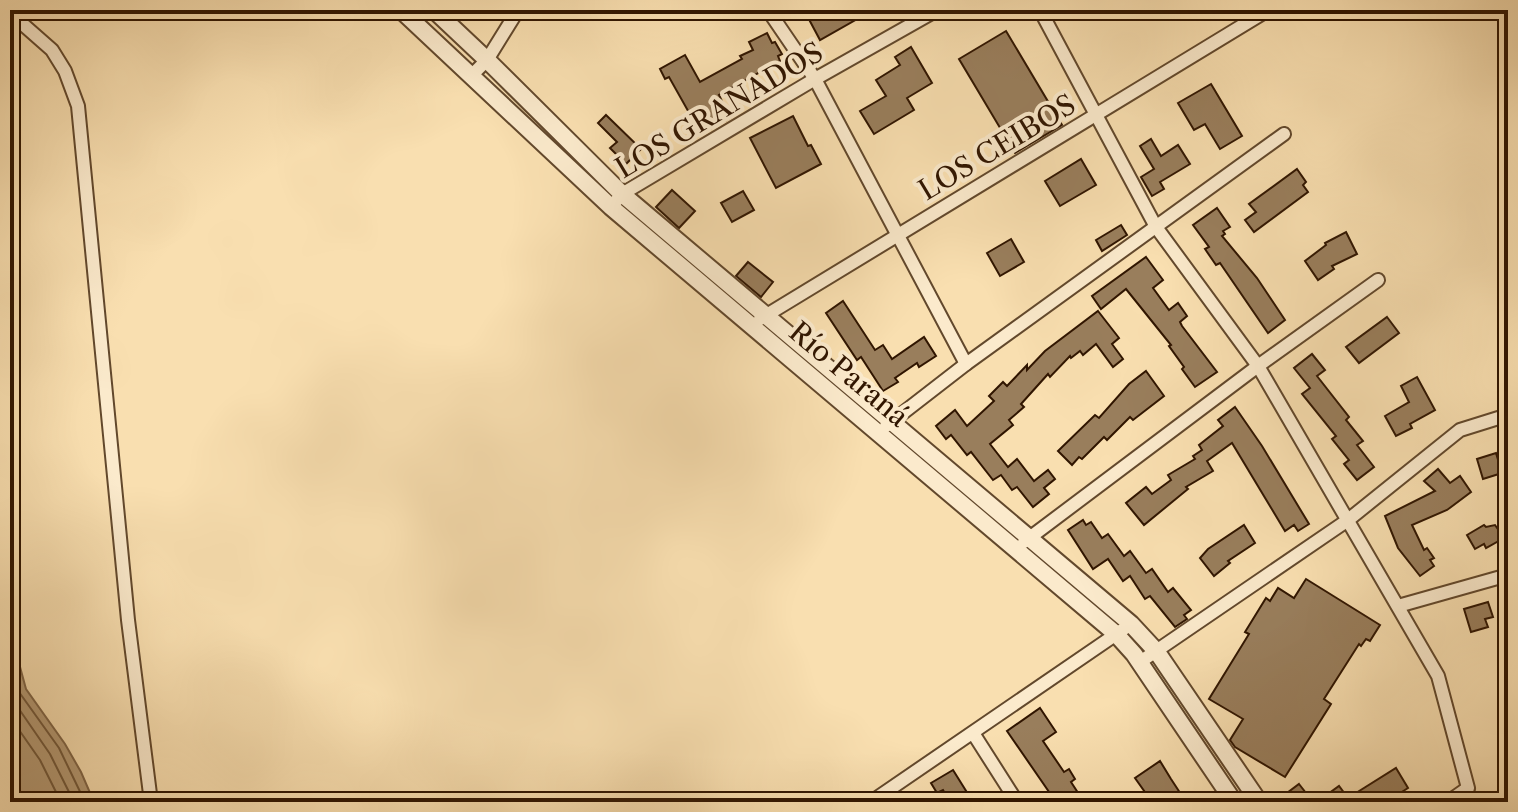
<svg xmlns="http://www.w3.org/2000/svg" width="1518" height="812" viewBox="0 0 1518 812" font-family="'Libre Caslon Text',serif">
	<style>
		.water { fill: #b59a74; stroke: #806546; stroke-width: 2 }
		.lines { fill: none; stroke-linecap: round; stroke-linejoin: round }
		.shore { stroke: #72583a; stroke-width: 2 }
		.building { fill: #997e5c; stroke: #301500; stroke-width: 2 }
		.minor-casing { stroke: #62482c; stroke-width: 16 }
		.tertiary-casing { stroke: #62482c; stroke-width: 20 }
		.minor { stroke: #fbeacc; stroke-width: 12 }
		.tertiary { stroke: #fbeacc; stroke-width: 16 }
		.labels { text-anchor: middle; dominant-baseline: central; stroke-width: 8; stroke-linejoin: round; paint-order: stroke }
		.street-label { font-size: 28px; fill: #301500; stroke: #fbeacc }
	</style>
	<rect width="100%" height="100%" fill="#f9dfb0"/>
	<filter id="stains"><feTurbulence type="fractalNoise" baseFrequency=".0025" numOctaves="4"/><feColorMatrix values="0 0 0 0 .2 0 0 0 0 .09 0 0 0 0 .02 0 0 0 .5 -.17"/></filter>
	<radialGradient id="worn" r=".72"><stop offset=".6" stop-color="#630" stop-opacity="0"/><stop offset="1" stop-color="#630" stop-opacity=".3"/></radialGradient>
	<polygon class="water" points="10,630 26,689 65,744 81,772 94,802 10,802"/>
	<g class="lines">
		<g class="shore">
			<polyline points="10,660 19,692 59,748 85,802"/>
			<polyline points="10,696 50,754 74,802"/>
			<polyline points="10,717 40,760 61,802"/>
		</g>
	</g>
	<g class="building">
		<polygon points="804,10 873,10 820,40"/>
		<polygon points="1006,31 1062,125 1015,153 959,59"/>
		<polygon points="767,33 772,43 775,42 782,54 778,56 780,61 719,95 730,118 701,134 669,77 665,79 660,69 685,55 700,82 742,59 740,56 753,50 749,42"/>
		<polygon points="911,47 932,83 907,98 914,110 874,134 860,111 886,96 876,80 900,65 895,57"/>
		<polygon points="1211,84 1242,136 1220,149 1205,124 1194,130 1178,103"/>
		<polygon points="606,115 641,149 626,164 610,148 617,142 598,123"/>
		<polygon points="793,116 808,146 811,145 821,164 776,188 750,138"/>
		<polygon points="1151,139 1161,156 1178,145 1190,164 1160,182 1164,189 1152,196 1141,177 1154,169 1140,146"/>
		<polygon points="1081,159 1096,185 1060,206 1045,181"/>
		<polygon points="1297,169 1306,182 1303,185 1308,192 1254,232 1245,220 1256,212 1249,204"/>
		<polygon points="672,190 695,211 679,228 656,207"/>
		<polygon points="743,191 754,210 732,222 721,203"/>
		<polygon points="1217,208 1230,227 1223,231 1225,234 1222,236 1257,278 1285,320 1268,333 1220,263 1216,265 1205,249 1209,247 1193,225"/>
		<polygon points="1121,225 1127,235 1102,251 1096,240"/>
		<polygon points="1346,232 1357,254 1332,266 1334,269 1318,280 1305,261 1326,245 1325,243"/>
		<polygon points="1011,239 1024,262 1000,276 987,253"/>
		<polygon points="1146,257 1163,280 1153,288 1169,310 1178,303 1187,316 1180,322 1182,326 1217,372 1195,387 1182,369 1184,367 1169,346 1171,345 1126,289 1101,309 1092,296"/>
		<polygon points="748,262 773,282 761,297 736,276"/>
		<polygon points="843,301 875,350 883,345 892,359 924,337 936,356 919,367 917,363 895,378 898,382 883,391 861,357 857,360 826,313"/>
		<polygon points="1098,311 1119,338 1112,344 1123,359 1113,367 1096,344 1083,355 1080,351 1071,358 1070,356 1050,377 1048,374 1021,404 1024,407 1009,420 1013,425 990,444 1008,467 1017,459 1034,481 1048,470 1055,479 1044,488 1049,494 1033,507 1017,487 1012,490 1001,475 993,480 971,452 967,455 951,435 946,439 936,426 955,410 967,426 994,401 989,396 1003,382 1007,386 1027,365 1027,370 1045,351"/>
		<polygon points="1387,317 1399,333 1359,363 1346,347"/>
		<polygon points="1312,354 1325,370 1317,376 1349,417 1346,420 1363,441 1357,445 1374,467 1357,480 1344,464 1349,460 1332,439 1336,436 1302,394 1310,388 1294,368"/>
		<polygon points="1146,371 1164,396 1133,420 1130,417 1107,440 1104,437 1082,459 1079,457 1072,465 1058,451 1095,415 1099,418 1129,384"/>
		<polygon points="1417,377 1435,410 1410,424 1412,428 1396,436 1385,416 1409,402 1401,386"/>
		<polygon points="1235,407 1262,446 1309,524 1298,531 1294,525 1285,531 1232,443 1207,461 1213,471 1186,487 1188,489 1144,525 1126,503 1146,487 1152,494 1171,480 1168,475 1195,459 1193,456 1202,450 1199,445 1223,426 1218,420"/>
		<polygon points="1496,453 1502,473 1483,479 1477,459"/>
		<polygon points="1438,469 1450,483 1460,476 1471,492 1447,510 1412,525 1424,550 1427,548 1434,558 1430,560 1434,566 1420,576 1398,548 1385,516 1435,491 1424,481"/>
		<polygon points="1083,520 1086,525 1091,522 1102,538 1108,534 1124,556 1130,551 1146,573 1152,569 1168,592 1173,588 1191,610 1184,615 1187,619 1175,627 1150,596 1145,599 1130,576 1123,581 1108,559 1093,569 1068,530"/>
		<polygon points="1244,525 1255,543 1228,561 1230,563 1214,576 1200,558 1208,549"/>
		<polygon points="1484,525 1486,527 1495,525 1504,538 1486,548 1484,544 1475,549 1467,535"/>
		<polygon points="1306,579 1380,625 1370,641 1366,639 1361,646 1359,644 1324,699 1331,704 1285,777 1235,747 1230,740 1243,719 1209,699 1249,634 1245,632 1266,598 1270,601 1278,588 1294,598"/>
		<polygon points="1488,602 1493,617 1485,619 1488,627 1471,632 1464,609"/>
		<polygon points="1040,708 1056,732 1043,741 1064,772 1069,769 1075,779 1071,782 1084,802 1056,802 1007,731"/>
		<polygon points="1160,761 1171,779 1186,802 1152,802 1135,778"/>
		<polygon points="1396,768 1408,788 1386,802 1317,802 1339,786 1348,798"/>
		<polygon points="953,770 973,802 950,802 943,790 937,793 931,783"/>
		<polygon points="1299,784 1313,802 1275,802"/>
	</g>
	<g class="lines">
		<g class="minor-casing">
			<g id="minor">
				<polyline points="768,10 815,79 966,364"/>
				<polyline points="1040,10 1156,227 1258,366 1438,676 1468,788 1448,802"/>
				<polyline points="10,13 52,50 65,71 78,106 128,620 151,802"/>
				<polyline points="471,76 487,60 518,10"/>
				<polyline points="611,207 622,194 815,79 937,10"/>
				<polyline points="760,319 1268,10"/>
				<polyline points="886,426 966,364 1284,134"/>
				<polyline points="1024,542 1258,366 1378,280"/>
				<polyline points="1398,606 1508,575"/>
				<polyline points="1140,662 1348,520 1460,430 1508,415"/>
				<polyline points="973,733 1017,802"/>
				<polyline points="871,802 1131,624"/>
			</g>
		</g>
		<g class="tertiary-casing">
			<g id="tertiary">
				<polyline points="401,10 611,207 1116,634 1134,654 1234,802"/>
				<polyline points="434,10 487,60 622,194 1131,624 1157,652 1259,802"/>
			</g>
		</g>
		<use href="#minor" class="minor"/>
		<use href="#tertiary" class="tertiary"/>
	</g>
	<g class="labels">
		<g class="street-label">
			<text transform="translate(719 110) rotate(-31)">LOS GRANADOS</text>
			<text transform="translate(997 147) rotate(-31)">LOS CEIBOS</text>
			<text transform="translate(849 374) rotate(40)">Río Paraná</text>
		</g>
	</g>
	<rect width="1518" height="812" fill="none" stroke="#f9dfb0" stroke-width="40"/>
	<rect x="12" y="12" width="1494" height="788" fill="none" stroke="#301500" stroke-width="4"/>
	<rect x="20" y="20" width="1478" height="772" fill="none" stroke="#301500" stroke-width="2"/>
	<rect width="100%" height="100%" filter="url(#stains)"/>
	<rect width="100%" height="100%" fill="url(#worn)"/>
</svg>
